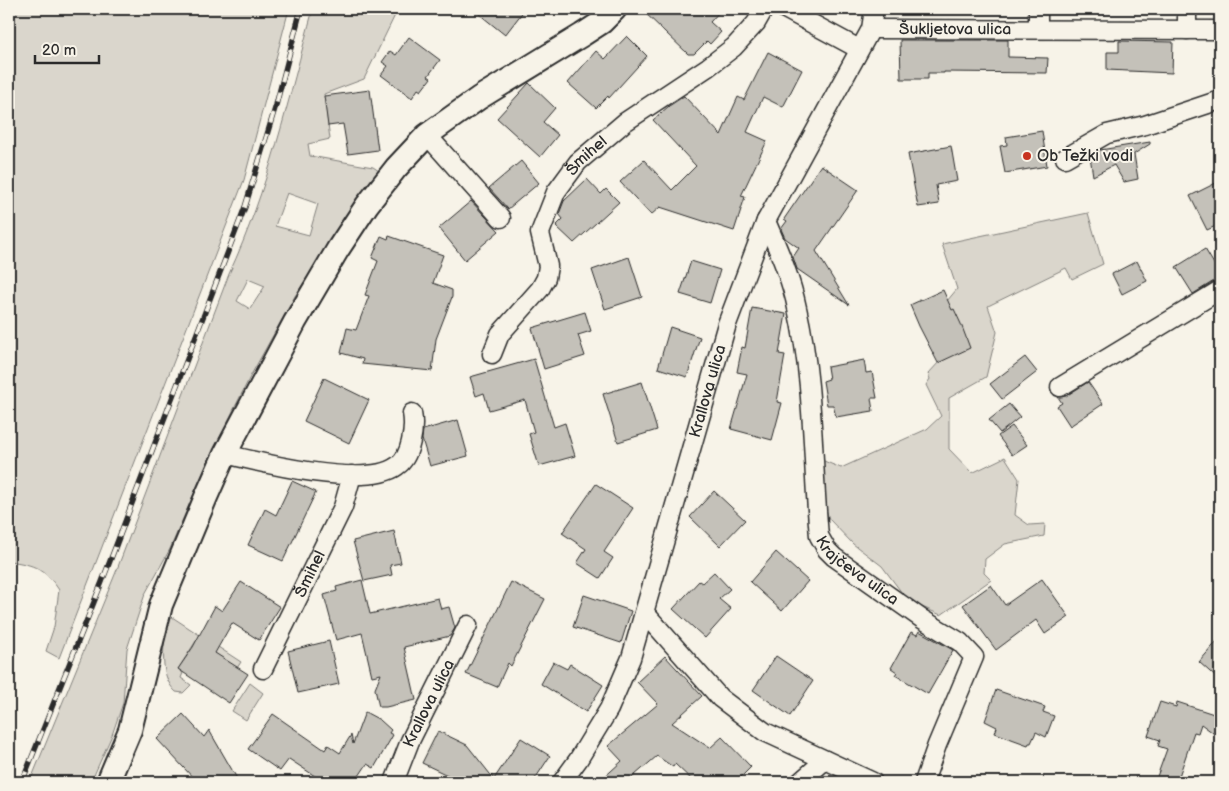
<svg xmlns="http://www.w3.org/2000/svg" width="1229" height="791" viewBox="0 0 1229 791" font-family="'Balsamiq Sans',sans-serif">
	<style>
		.green { fill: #dad6cc; stroke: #82807c; fill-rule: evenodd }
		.building { fill: #c4c1b9; stroke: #2b2b2b }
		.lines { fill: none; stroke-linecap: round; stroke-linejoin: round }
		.minor-casing { stroke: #2b2b2b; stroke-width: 21 }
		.tertiary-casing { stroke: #2b2b2b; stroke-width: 26 }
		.minor { stroke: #f7f3e8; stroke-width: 18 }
		.tertiary { stroke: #f7f3e8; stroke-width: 22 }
		.rail-casing { stroke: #2b2b2b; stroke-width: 5.5 }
		.rail { stroke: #f7f3e8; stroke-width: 4; stroke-dasharray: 11; stroke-linecap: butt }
		.poi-dot { fill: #c8321e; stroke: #f7f3e8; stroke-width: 2 }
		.labels { text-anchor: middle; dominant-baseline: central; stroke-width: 4; stroke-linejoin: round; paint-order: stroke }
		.street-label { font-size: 16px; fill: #2b2b2b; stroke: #f7f3e8 }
		.poi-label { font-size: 16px; fill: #2b2b2b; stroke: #f7f3e8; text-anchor: start }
	</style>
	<rect width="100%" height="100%" fill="#f7f3e8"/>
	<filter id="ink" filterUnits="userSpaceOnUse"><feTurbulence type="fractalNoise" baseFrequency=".02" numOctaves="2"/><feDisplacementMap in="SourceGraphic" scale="10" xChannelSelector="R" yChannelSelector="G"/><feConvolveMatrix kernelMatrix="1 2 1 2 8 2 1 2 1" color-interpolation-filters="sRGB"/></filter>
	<g filter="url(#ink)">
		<g class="green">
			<path d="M9 9H289L244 180 59 658 46 651 54 627 59 590C44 568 35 565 9 561Z"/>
			<path d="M313 9H398L364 79 324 94 330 139 308 144 310 156 373 167 379 171 352 209 295 296 251 375 207 463 170 549 145 594 127 649 123 703 112 735 91 782H30L116 572 229 274C268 190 289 98 313 9ZM287 193 318 204 309 235 275 226ZM248 279 265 286 250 309 237 301Z"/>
			<polygon points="1088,213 1103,264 1072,279 1066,268 988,306 997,332 986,377 949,398 949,449 972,473 1005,457 1019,479 1015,515 1029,525 1045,524 1044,536 1005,544 985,559 984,573 991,580 941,615 908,601 882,566 853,544 829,519 818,482 819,459 841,468 927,429 941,416 926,385 930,379 928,374 940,361 920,318 918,300 947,301 957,289 942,244"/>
			<path d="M169 615 241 662 237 668 196 641 178 669 183 673 181 678 191 685 183 693 176 692C157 675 164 637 169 615Z"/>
			<polygon points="250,683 263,693 246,720 232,711"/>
		</g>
		<g class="building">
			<polygon points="473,9 525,9 505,35"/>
			<polygon points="641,9 722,9 710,22 721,32 710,44 707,41 694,54 688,54"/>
			<polygon points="627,36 647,56 609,98 608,96 596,108 568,83 596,51 605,59"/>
			<polygon points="409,37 440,60 428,76 431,78 421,91 418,89 412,98 381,75 388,66 382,62 390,51 396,55"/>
			<polygon points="900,40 1008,40 1008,57 1048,58 1047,73 944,72 944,73 928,73 928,79 901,79"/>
			<polygon points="1119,41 1173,42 1172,73 1107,70 1107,52 1119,52"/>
			<polygon points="768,52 802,70 783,107 763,97 747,132 767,141 741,196 745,197 734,231 660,207 651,215 620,182 644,160 672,190 696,166 653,120 669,106 684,96 721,135 738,97 744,100"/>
			<polygon points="529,83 555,108 543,122 558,135 540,157 497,118"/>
			<polygon points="370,90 378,150 348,154 343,124 328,126 324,96"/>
			<polygon points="1042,131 1047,166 1005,173 1000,146 1007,145 1006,137"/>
			<polygon points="1150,142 1150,144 1134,154 1138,179 1124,182 1114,165 1093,176 1090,156 1100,150"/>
			<polygon points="951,146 957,181 936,185 939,204 918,207 908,154"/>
			<polygon points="521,161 539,183 508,209 489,188"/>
			<polygon points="821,165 858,190 816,251 849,305 797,269 793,257 799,248 785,238 781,229 787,221 784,219"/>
			<polygon points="587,179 601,194 606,189 619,202 574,243 556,226 563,219 559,214 564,201"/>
			<polygon points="1220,181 1220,224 1207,230 1190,196"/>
			<polygon points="471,201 499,231 465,260 439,228"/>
			<polygon points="381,236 388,239 389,236 443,255 433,283 452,290 452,297 436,339 432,371 362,364 363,359 341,353 347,328 356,330 369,296 365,295 378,261 372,258"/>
			<polygon points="1205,249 1220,274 1220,279 1214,281 1193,294 1176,267"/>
			<polygon points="629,257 642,297 605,309 592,270"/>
			<polygon points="691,261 720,270 710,303 680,294"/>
			<polygon points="1137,261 1147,281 1122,294 1112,274"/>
			<polygon points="943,290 952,310 954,309 961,324 970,348 938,363 919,326 910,305"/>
			<polygon points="752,308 786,314 779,354 785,355 777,402 782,403 772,440 731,429 747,374 737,372 742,347 745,348"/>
			<polygon points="585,312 591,331 578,335 585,356 544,369 532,328"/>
			<polygon points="670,327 700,337 687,377 658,368"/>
			<polygon points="1025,357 1037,372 1002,399 990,384"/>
			<polygon points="534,359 554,427 565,423 575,456 539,466 529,434 534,432 525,400 489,410 484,393 476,396 470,377"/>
			<polygon points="864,360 866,373 872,372 877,398 871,398 873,411 836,417 833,405 827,405 823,381 829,379 827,367"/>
			<polygon points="324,378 369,400 349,443 304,421"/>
			<polygon points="642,382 657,430 618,442 603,394"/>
			<polygon points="1088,382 1103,404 1070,426 1057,406 1062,403 1058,397 1066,396"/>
			<polygon points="1009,404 1020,417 1000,433 989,420"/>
			<polygon points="458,420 468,456 430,466 422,439 423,430"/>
			<polygon points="1012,426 1027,445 1012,455 998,436"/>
			<polygon points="292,481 316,492 283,561 248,545 265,509 276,515"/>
			<polygon points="596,484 633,508 604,552 613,558 600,578 577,563 586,549 562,533"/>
			<polygon points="714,491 745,520 720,546 690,517"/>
			<polygon points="394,531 401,563 390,565 392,575 364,581 353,541"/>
			<polygon points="776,552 808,581 782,611 750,582"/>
			<polygon points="714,572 730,589 719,599 731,609 705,638 673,609 699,581 702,583"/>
			<polygon points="1042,579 1069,617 1045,634 1036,620 996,650 963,605 991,585 1005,605"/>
			<polygon points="362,580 370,614 438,598 441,609 449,607 455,628 450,636 404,647 416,700 386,707 379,707 375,689 381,674 372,676 362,633 336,640 324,595 337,591 336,587"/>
			<polygon points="241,582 280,607 259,640 232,623 215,653 248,674 229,703 178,669 193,647 215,606 222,611"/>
			<polygon points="511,582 545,599 511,666 508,663 497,687 466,674"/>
			<polygon points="584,595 631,611 621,643 573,627"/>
			<polygon points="919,631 953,650 928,694 895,675 897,672 891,668 911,632 917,635"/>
			<polygon points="1220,638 1220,681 1199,662"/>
			<polygon points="329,641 339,684 298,693 288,651"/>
			<polygon points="665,656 702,696 672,723 710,748 722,737 751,767 736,782 694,782 675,764 673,767 657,756 627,782 599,782 622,761 608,746 658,704 637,682"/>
			<polygon points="776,656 813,681 790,716 753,690"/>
			<polygon points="553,662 567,669 570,664 603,685 586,712 541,684"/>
			<polygon points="996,690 1045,707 1043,712 1054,716 1046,737 1036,732 1031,743 1029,743 1028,745 995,733 997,727 985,721"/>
			<polygon points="1160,702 1176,707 1177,702 1220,716 1220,738 1201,724 1198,733 1194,732 1177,782 1155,782 1167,749 1158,746 1160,740 1148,736"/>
			<polygon points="365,712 380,720 391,730 389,733 393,735 374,768 367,764 355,782 324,782 289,759 280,771 248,749 273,714 325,750 328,745 340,753 351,735 353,744"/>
			<polygon points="183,714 204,737 209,730 239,782 197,782 157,739"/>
			<polygon points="438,731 467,745 494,779 521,738 550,756 533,782 462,782 422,763"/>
		</g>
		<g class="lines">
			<g class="minor-casing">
				<g id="minor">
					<polyline points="785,9 859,49"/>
					<path id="s1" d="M871 29 1220 30"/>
					<polyline points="1038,29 1038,9"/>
					<polyline points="1187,30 1187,9"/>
					<polyline points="427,135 501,218"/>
					<polyline points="1065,158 1107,134 1145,125 1220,100"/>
					<path id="s2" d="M766 221C778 249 791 278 797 308 814 382 812 460 819 536L827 550 834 557 922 619 960 642 974 657 937 745 924 782"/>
					<path id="s3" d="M492 354 500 334 540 289 546 278 548 266 540 233 556 192 578 162 625 122 708 67 734 47 756 23 764 9"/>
					<polyline points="1060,387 1220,290"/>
					<path d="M225 454C262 463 366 489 397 466 411 457 415 428 412 413"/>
					<polyline points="645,613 720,698 765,732 873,782"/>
					<path id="s4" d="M263 669 343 507 352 475"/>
					<path id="s5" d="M394 782 410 741 468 625"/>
					<path id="s6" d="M562 782 578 760 609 709 631 658 727 324 766 221 871 29 874 9"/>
					<polyline points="800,782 825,760"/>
				</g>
			</g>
			<g class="tertiary-casing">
				<polyline id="tertiary" points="108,782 130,730 161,605 206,497 225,454 295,322 338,249 367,205 396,168 427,135 479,98 582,35 602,22 615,9"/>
			</g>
			<use href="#minor" class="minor"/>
			<use href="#tertiary" class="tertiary"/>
			<g class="rail-casing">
				<polyline id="rail" points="22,782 102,582 245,207 276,105 301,9"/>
			</g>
			<use href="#rail" class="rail"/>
		</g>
	</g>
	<circle class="poi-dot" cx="1027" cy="156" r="5"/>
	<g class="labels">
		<g class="street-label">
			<text stroke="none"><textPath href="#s1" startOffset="84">Šukljetova ulica</textPath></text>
			<text stroke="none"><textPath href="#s3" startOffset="232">Šmihel</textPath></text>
			<text stroke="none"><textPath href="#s6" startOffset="420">Krallova ulica</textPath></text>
			<text stroke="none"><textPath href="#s2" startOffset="374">Krajčeva ulica</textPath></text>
			<text stroke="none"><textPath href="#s4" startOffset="106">Šmihel</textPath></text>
			<text stroke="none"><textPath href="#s5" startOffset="86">Krallova ulica</textPath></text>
		</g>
		<g class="poi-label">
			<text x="1037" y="156">Ob Težki vodi</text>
		</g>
	</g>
	<rect width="1229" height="791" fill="none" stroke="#f7f3e8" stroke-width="30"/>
	<rect x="15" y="15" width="1199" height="761" fill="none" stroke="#2b2b2b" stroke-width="2" filter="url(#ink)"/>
	<path d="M35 55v8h64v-8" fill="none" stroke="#2b2b2b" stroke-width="2.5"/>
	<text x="42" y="55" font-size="15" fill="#2b2b2b" stroke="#f7f3e8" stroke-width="4" paint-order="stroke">20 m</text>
</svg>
